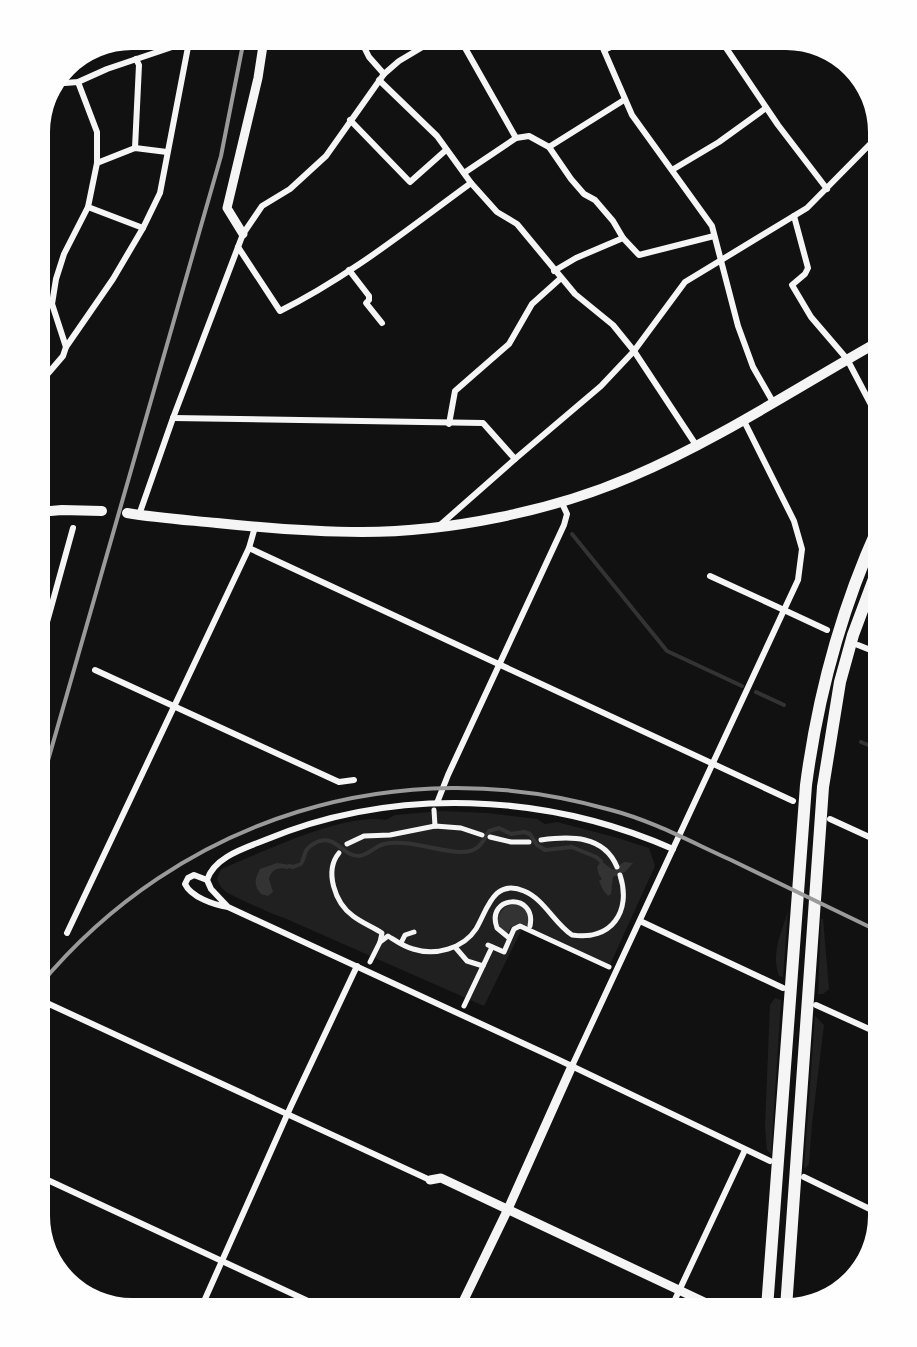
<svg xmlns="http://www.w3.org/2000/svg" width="917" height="1347" viewBox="0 0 917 1347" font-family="'Golos Text',sans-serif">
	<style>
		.green { fill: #202020 }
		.water { fill: #333 }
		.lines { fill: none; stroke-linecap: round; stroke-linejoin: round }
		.stream { stroke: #333; stroke-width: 4 }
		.pedestrian { stroke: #f5f5f5; stroke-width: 5 }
		.minor { stroke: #f5f5f5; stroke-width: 6 }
		.tertiary { stroke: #f5f5f5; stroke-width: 9 }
		.secondary { stroke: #f5f5f5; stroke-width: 10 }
		.trunk { stroke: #f5f5f5; stroke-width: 12 }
		.rail { stroke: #9a9a9a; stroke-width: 4 }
	</style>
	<rect width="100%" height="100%" fill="#111"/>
	<g class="green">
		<path d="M442 811 487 813 537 819 545 824 557 822 618 838 649 848 655 866 608 969 522 929 484 1006 282 917C278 917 230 895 225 891 221 888 219 883 217 879L221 869C261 853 344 812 386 820L395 815Z"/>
		<path d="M788 911 783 977 779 976C771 953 781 934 788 911Z"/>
		<polygon points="821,919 823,919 829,989 823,994 818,994"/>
		<polygon points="775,998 781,1000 771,1154 767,1150 765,1127 770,1005"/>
		<polygon points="815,1016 824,1025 812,1124 809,1164 804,1169"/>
	</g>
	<g class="water">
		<polygon points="601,861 613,870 624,862 633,863 625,872 613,877 611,894 608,896 603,890 599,881 602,879 599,875 597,867"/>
		<path d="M277 863 290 865 288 869C279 867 271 869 269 879L273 892 268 896 261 894C253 885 255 879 260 869Z"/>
		<path d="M515 904C527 908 530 915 528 926L520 923 511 927 507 934 498 925C497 913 504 905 515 904Z"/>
	</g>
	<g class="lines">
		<g class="stream">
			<polyline points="572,534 667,651 742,686"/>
			<polyline points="756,692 784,705"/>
			<polyline points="861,742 878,749"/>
			<path d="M289 866 293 867 301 864C304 859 304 855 306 851 308 847 313 844 317 842 336 834 342 856 359 856 369 855 375 846 384 844 411 837 457 860 475 849 482 846 485 837 489 831L499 828 511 834 524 832 530 834 537 845 545 850 572 847 596 857 601 861"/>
		</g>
		<g class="pedestrian">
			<polyline points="434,810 435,826"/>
			<polyline points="490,837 511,842 529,842"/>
			<path d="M541 840C570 836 604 835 617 867"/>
			<polyline points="347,844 364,836 390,835 435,826 461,828 482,835"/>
			<path d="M339 853C324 871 335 903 353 916 362 923 373 927 382 933L380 942"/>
			<path d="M508 937 497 928C485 895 537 892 530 926"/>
			<polyline points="401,943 405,935 414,932"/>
			<polyline points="488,945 504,952 514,929 520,926 609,967"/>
			<polyline points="455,947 467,961 483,966 492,947"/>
			<path d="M370 962 380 942 388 936C396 941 404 947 413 949 435 956 463 949 476 929 487 911 493 878 524 891 544 899 554 923 572 935 611 941 632 912 620 875"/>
			<polyline points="464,1006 483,966"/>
		</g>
		<g class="minor">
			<polyline points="360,39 369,57 384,74"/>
			<polyline points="460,39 516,138"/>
			<polyline points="599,39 632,115 712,226 738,326 753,367 773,402"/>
			<polyline points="720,39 778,125 827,189"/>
			<polyline points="604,50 629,39"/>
			<polyline points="379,80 437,136 471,183 497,212 517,224 575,294 613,325 634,351 696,445"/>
			<polyline points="350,120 410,182 446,150"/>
			<polyline points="549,147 624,100"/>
			<polyline points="135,148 139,65 136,59"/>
			<polyline points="97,163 135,148 167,152"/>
			<polyline points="672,170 719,142 766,108"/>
			<polyline points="464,173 516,138 529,136 549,147 571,179 584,194 595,200 613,221 623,238 639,255 714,236"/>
			<polyline points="88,207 143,228"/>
			<polyline points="794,216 808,268 805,274 792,285 811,317 847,359 878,418"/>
			<path d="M238 247 280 311C349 277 409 228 471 183"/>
			<polyline points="349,270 369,296 369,300 366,303 382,323"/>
			<polyline points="554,271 576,258 623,238"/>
			<polyline points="66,347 52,304 56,279 64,254 88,207 97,163 97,132 78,82"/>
			<polyline points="39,384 63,356 66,347 113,279 143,228 160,193 188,47 181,44 107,69 78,82 65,83 60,81"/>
			<polyline points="173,418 483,423 515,459 439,526"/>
			<polyline points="743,419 794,521 802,549 798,580 784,610 827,630"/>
			<polyline points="449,424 455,391 509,344 532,304 561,278"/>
			<polyline points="515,459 601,386 634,351 685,282 807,208 878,136"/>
			<polyline points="139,515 173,418 243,234 262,206 290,189 326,156 384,74 399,61 436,39"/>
			<polyline points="249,548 793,801"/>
			<polyline points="858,645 878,653"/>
			<polyline points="39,651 73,528"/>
			<polyline points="95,670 339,782 354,780"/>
			<polyline points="437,803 448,775 564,525 567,514 561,501"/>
			<polyline points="830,819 878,841"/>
			<path d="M207 880C214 857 245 848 265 840 395 786 546 793 673 849"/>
			<path d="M228 907 211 889 207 880 194 875 188 878 185 884C191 897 214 905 228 907L557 1059 770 1161"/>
			<polyline points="640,921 783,988"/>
			<polyline points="67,933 249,548 255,527"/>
			<polyline points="816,1005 878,1033"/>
			<polyline points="39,1018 49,1004 430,1180"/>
			<polyline points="572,1066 784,610 710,576"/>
			<polyline points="39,1176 323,1308"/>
			<polyline points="804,1177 878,1213"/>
			<polyline points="201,1308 291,1106 357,966"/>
			<polyline points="671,1308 745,1150"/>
		</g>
		<g class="tertiary">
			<polyline points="243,234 227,208 258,78 264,39"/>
			<polyline points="430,1180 441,1178 717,1308"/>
			<polyline points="460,1308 508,1209 572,1066"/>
		</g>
		<g class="secondary">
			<polyline points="39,512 62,510 102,511"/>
			<path d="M127 513C157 518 187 520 217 523 265 528 313 532 362 532 449 532 552 511 631 477 716 441 798 387 878 342"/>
		</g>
		<g class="trunk">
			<path d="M767 1308 806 785C818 694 840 612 878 528"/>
			<polyline points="786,1308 823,787 840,682 853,635 878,568"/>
		</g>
		<g class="rail">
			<polyline points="39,792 221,156 244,39"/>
			<path d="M39 986C179 817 399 749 611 810 653 821 691 842 731 860 780 884 829 907 878 931"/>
		</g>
	</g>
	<path d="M0 0H917V1347H0ZM132 50H786A82 82 0 0 1 868 132V1216A82 82 0 0 1 786 1298H132A82 82 0 0 1 50 1216V132A82 82 0 0 1 132 50Z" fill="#fefefe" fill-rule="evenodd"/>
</svg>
